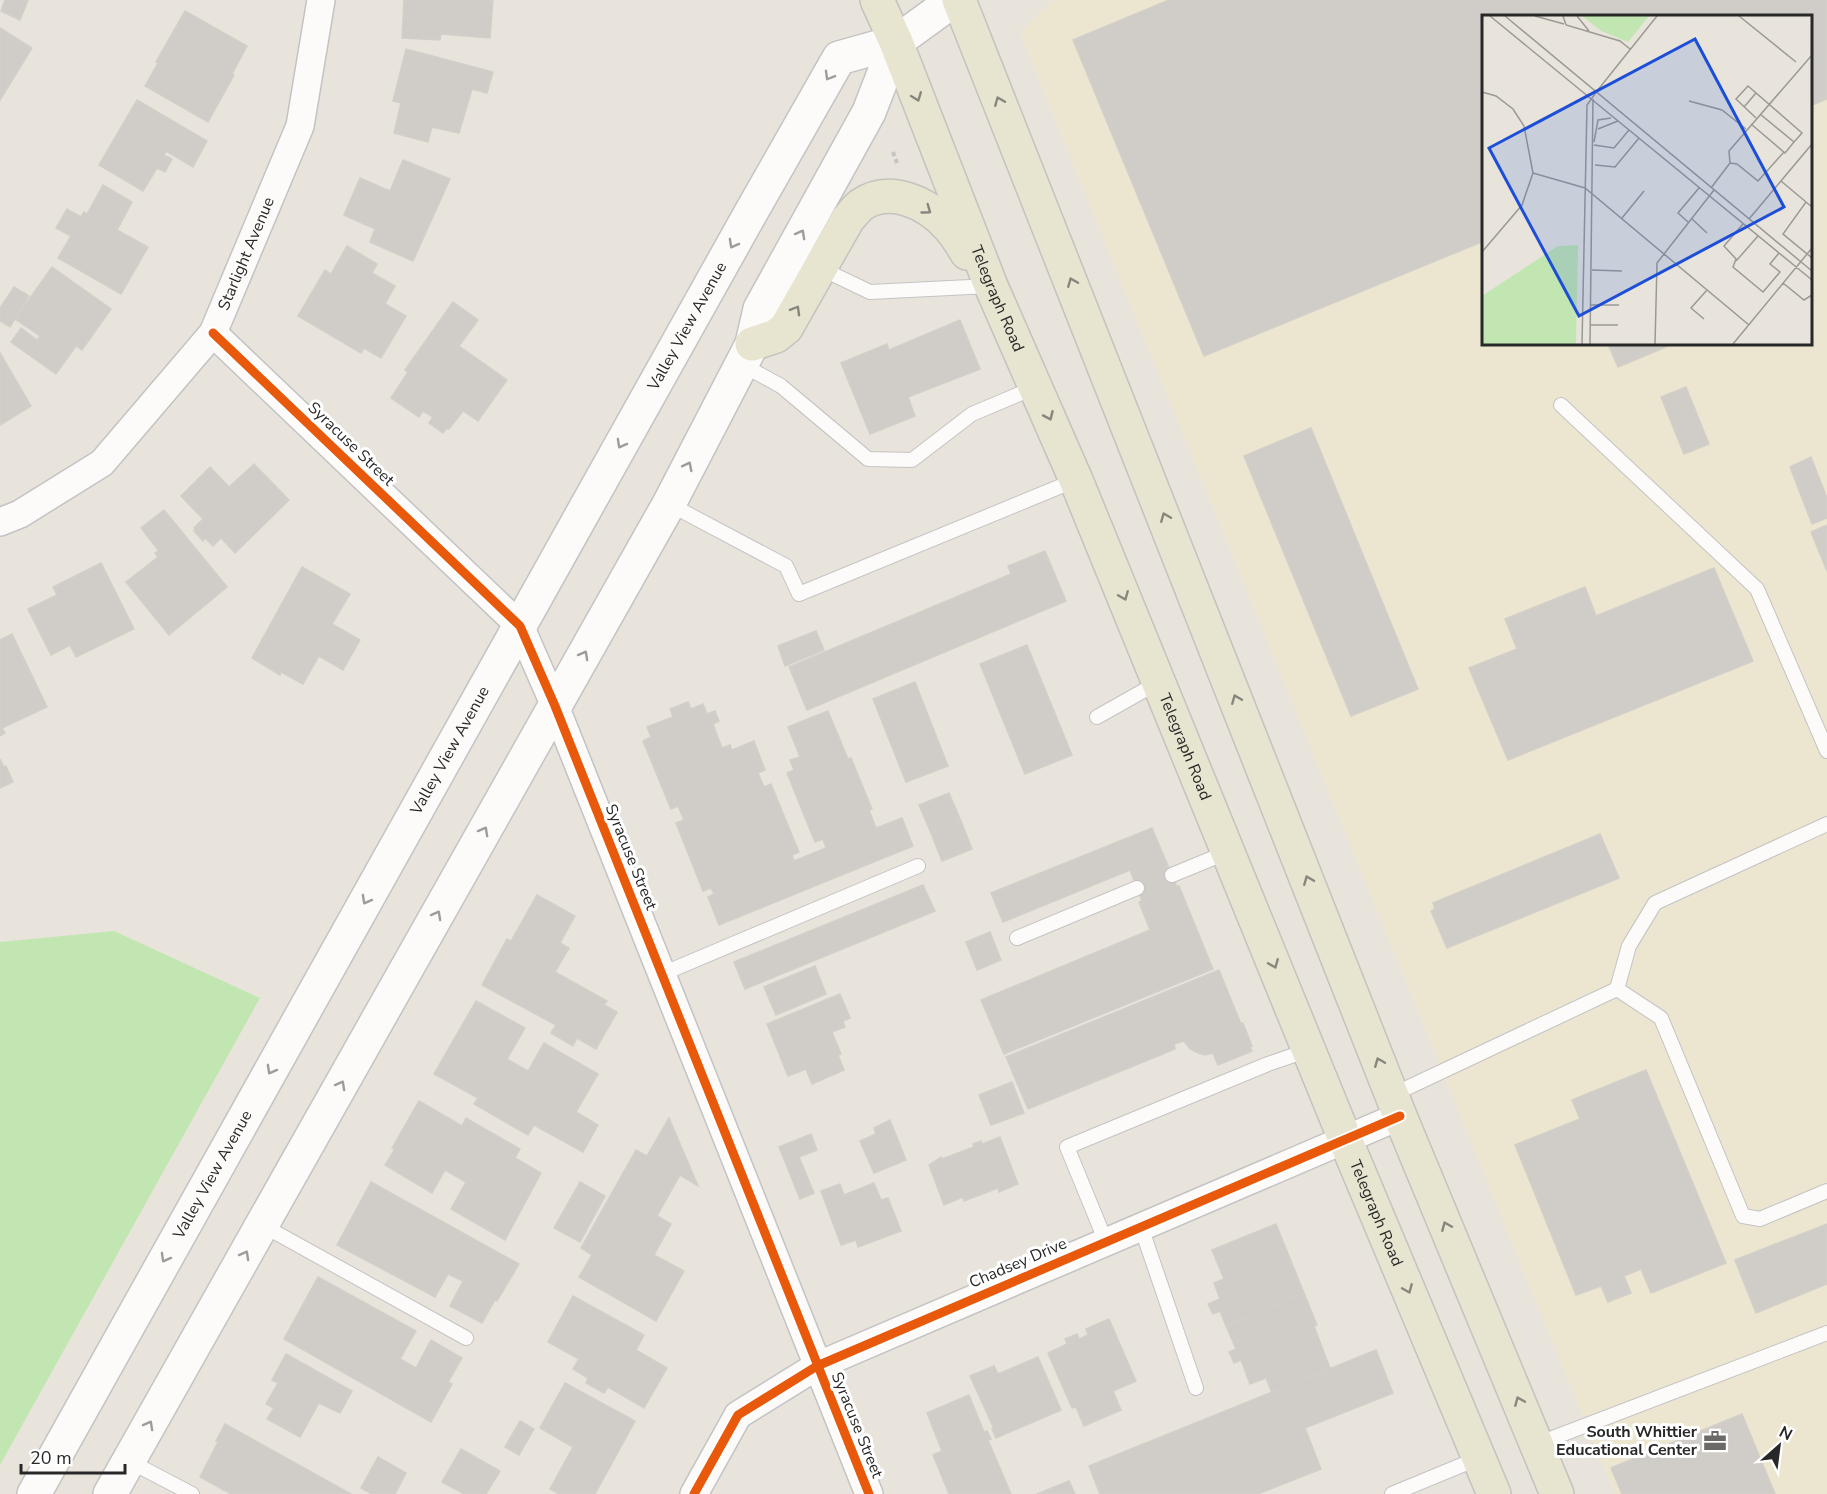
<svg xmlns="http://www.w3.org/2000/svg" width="1827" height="1494" viewBox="0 0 1827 1494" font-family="'Nunito Sans',sans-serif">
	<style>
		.education { fill: #ece6d0; fill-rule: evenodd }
		.green { fill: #c2e6b2 }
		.building { fill: #d0cdc8; stroke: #d2cfc9; stroke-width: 1.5 }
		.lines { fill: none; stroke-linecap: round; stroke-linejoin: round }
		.service-casing { stroke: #c4c3c3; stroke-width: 16 }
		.minor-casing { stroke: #c4c3c3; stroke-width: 30 }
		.secondary-casing { stroke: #c4c3c3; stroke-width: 36 }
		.primary-casing { stroke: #c4c2bf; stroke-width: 36 }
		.path { stroke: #c5c4c3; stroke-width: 4; stroke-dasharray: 4.5 3; stroke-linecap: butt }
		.service { stroke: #fcfbfa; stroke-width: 14 }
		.minor { stroke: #fcfbfa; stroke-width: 27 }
		.secondary { stroke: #fcfbfa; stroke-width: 33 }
		.primary { stroke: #e7e4d0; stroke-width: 33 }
		.cycleway-casing { stroke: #fff; stroke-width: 13 }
		.cycleway { stroke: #e8590c; stroke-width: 9 }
		.oneway { stroke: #9d9c9c }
		.oneway2 { stroke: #88867c }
		.labels { text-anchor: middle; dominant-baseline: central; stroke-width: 6; stroke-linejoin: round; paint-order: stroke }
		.street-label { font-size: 16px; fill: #282828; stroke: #fff }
		.poi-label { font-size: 16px; font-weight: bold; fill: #282828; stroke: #fff; text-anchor: end }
		.inset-road { fill: none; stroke: #9b9994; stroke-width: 1.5 }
		.view { fill: #1d4ed8; fill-opacity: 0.15; stroke: #1d4ed8; stroke-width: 3 }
		.inset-edge { fill: none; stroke: #282828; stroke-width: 3 }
	</style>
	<rect width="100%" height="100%" fill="#e8e4dc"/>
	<path class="education" d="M1057 0H1827V1494H1615L1577 1403 1020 34 1049 3ZM1484 16H1810V344H1484Z"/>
	<polygon class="green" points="114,931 260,998 0,1465 0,942"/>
	<g class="building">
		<polygon points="5,0 28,0 20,20 1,11"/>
		<polygon points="404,0 493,0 490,38 441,34 440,40 402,38"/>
		<polygon points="1169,0 1827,0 1827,99 1810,106 1810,16 1484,16 1484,241 1204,356 1073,40"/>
		<polygon points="185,11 247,46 232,74 234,75 208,122 145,86 158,63 156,62"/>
		<polygon points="0,28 32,48 0,100"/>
		<polygon points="406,49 493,72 487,93 472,89 459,133 432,127 428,142 394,133 401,103 393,101"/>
		<polygon points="137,100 207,141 193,167 166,151 164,155 172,159 165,172 157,168 143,191 99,165"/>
		<polygon points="403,160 450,179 413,261 370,242 375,229 344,215 360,178 390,191"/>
		<polygon points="103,185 132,202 117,230 148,247 121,294 58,258 71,236 56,228 67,209 81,217 84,212 87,214"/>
		<polygon points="347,246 377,264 372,273 395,286 385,304 406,316 381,358 364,348 361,353 298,316 325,270 331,274"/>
		<polygon points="52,267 111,309 82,350 76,346 56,374 11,342 21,328 37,340 40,336 15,319"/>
		<polygon points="14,287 29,296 10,327 0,321 0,308"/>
		<polygon points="453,302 478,320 459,346 507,380 478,421 463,411 449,429 447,428 443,433 429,423 433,417 423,411 419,417 391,398 408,372 405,370"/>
		<polygon points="960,320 980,369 908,397 915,416 870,434 841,363 887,344 889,350"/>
		<polygon points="1608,344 1673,344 1618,367"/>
		<polygon points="0,353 31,406 0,425"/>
		<polygon points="1686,387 1709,444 1684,454 1661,397"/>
		<polygon points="1311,428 1418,689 1351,716 1244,456"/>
		<polygon points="1811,457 1827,498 1827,518 1812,524 1790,467"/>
		<polygon points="254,464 289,500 235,553 221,538 213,546 205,538 203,541 194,531 196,530 194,528 203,519 181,496 210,467 229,487"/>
		<polygon points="164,510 227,587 169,635 126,582 158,557 155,553 159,551 141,528"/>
		<polygon points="1827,525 1827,571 1811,532"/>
		<polygon points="1045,551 1066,601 807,710 789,667 1011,574 1008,566"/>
		<polygon points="101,563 134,629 76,657 70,645 51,655 28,609 57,595 53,587"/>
		<polygon points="302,567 350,594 332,624 360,640 343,670 319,656 303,684 281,672 280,675 252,658"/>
		<polygon points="1714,568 1753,661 1508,760 1469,668 1517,649 1505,619 1585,587 1596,616"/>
		<polygon points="816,631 824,650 785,666 778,646"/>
		<polygon points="12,634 47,707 2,728 5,733 0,736 0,640"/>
		<polygon points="1027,645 1072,755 1025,774 980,664"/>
		<polygon points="915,682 948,766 906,782 873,699"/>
		<polygon points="688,702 691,709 703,704 707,714 715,711 719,721 713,724 722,748 730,745 732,750 754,741 765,770 758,773 764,787 771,784 799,852 792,855 794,861 826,848 823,839 815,842 787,773 794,770 790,760 800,757 788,727 828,711 848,759 851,758 872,809 869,810 876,828 902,818 913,846 719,925 708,897 714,894 711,888 703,891 676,823 684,820 678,806 671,809 643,741 651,737 647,727 673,717 670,709"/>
		<polygon points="0,759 4,767 6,766 13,782 0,788"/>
		<polygon points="949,793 961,821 931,833 919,805"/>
		<polygon points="961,821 972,849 942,861 931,833"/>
		<polygon points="1152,828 1177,887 1179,886 1213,969 1004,1054 981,1000 1150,930 1139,902 1142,901 1130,870 1003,922 991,893"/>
		<polygon points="1600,834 1619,878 1447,948 1431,911 1435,909 1433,903"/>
		<polygon points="923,885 935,911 745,989 734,962"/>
		<polygon points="537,895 575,916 560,943 569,948 555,972 607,1001 604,1005 617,1012 596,1049 577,1038 573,1046 551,1033 556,1025 482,985 507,939 511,941"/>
		<polygon points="990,932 1001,960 977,970 966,942"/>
		<polygon points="815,966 826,994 776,1015 764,987"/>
		<polygon points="1219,970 1241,1024 1243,1023 1252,1046 1250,1047 1252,1051 1218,1065 1213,1053 1205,1055 1198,1053 1190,1049 1184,1041 1174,1044 1175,1049 1028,1109 1006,1057"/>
		<polygon points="840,994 850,1018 843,1021 845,1027 832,1032 841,1054 838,1055 844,1070 812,1084 806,1069 788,1076 767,1024"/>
		<polygon points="476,1001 525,1028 507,1059 528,1071 544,1043 598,1074 576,1112 598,1125 583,1152 534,1125 528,1135 474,1104 478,1098 434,1074"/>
		<polygon points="1646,1070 1726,1263 1651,1293 1641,1269 1624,1276 1631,1293 1608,1302 1601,1286 1576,1295 1515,1145 1580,1119 1572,1100"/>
		<polygon points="1012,1082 1024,1113 991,1125 979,1095"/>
		<polygon points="419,1101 462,1126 466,1118 520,1149 515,1158 541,1173 505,1240 451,1209 466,1182 445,1170 432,1193 385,1165 395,1149 392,1148"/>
		<polygon points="669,1118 698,1186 680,1175 657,1216 671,1224 654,1255 684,1271 656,1321 579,1277 592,1255 581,1248 636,1150 647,1156"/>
		<polygon points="890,1120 906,1160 874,1173 860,1141 876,1134 874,1128"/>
		<polygon points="811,1134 817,1150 799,1157 814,1193 800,1199 779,1147"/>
		<polygon points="1000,1137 1018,1184 999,1192 998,1188 964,1201 963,1197 944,1205 929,1165 941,1157 942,1159 974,1147 973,1144 981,1141 982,1144"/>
		<polygon points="371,1182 519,1264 497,1301 495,1300 482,1323 450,1306 463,1281 448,1274 435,1297 337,1245"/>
		<polygon points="580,1182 605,1196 580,1242 554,1228"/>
		<polygon points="874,1183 881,1200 888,1198 901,1231 858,1247 856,1240 841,1245 821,1191 840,1184 844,1195"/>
		<polygon points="1276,1224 1304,1293 1226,1326 1220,1311 1213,1314 1208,1304 1220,1299 1214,1283 1224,1279 1212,1250"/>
		<polygon points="1827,1224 1827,1284 1756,1313 1735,1260"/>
		<polygon points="318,1277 416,1331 400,1359 416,1368 431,1340 462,1358 448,1382 452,1384 431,1422 284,1339"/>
		<polygon points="1304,1293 1317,1325 1314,1326 1330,1368 1272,1393 1266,1378 1250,1384 1241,1360 1234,1363 1229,1352 1236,1349 1226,1326"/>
		<polygon points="573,1296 644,1335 636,1350 667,1368 644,1408 608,1387 604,1393 586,1383 588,1378 573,1369 579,1359 548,1342"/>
		<polygon points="1109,1319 1136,1381 1113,1391 1121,1410 1084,1426 1076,1407 1072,1408 1048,1353 1067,1344 1065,1339 1077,1334 1079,1339 1088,1335 1086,1329"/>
		<polygon points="1376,1350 1393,1393 1305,1428 1321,1469 1258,1494 1100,1494 1089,1466"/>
		<polygon points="286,1354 352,1391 340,1413 319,1403 300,1437 267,1419 274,1408 266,1404 278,1383 272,1380"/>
		<polygon points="1038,1357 1061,1410 996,1438 992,1429 994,1429 970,1376 994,1366 998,1374"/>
		<polygon points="565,1383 635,1421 595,1494 559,1494 550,1489 573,1447 540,1428"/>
		<polygon points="969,1395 984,1432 987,1431 991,1439 988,1440 1011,1494 949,1494 933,1455 942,1451 927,1413"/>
		<polygon points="1742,1414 1775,1494 1622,1494 1611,1468"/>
		<polygon points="520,1421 534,1429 519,1455 505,1447"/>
		<polygon points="225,1424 351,1494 231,1494 200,1477 218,1442 216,1441"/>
		<polygon points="461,1449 500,1471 486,1494 464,1494 442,1482"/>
		<polygon points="378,1457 406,1473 395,1494 372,1494 361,1488"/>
		<polygon points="1069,1481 1075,1494 1037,1494"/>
	</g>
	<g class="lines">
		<g class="service-casing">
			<g id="service">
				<polyline points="820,268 870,292 990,286"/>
				<polyline points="741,364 781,386 868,459 912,460 972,414 1036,387"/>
				<polyline points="1561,405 1757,589 1827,751"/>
				<polyline points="669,504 786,566 799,594 1076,480"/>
				<polyline points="1097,717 1159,682"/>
				<polyline points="1172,875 1228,852"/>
				<polyline points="1017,938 1137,888"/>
				<polyline points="662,974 918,866"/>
				<polyline points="1617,989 1661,1018 1743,1216 1760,1219 1827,1191"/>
				<polyline points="1392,1095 1617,989 1629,946 1655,903 1827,824"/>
				<polyline points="262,1225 466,1338"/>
				<polyline points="1141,1227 1196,1388"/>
				<polyline points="1106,1242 1067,1147 1268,1064 1309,1050"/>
				<polyline points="1537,1444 1827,1333"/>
				<polyline points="129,1461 192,1494"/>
				<polyline points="1392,1494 1479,1458"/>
			</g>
		</g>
		<g class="minor-casing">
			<g id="minor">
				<polyline points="213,333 520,626 555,706 869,1494"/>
				<path id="s1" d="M0 522 20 514 102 463 213 333 300 126 321 0"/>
				<polyline points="694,1494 738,1415 817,1366 1400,1116"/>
			</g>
		</g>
		<g class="secondary-casing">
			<g id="secondary">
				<path id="s2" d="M34 1494 749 216 839 58 896 42 954 0"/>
				<polyline points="110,1494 669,504 752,344 760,309 869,112 896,42"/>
			</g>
		</g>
		<g class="primary-casing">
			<g id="primary">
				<path id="s3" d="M877 0 896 42 991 286 1076 480 1345 1139 1494 1494"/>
				<polyline points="959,0 1400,1116 1557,1494"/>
				<path d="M752 344 776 336 786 328 848 219C852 215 856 209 861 205 890 185 927 203 948 226 956 234 961 244 967 253"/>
			</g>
		</g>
		<polyline class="path" points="893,152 897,163"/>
		<use href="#service" class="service"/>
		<use href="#minor" class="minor"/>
		<use href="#secondary" class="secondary"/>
		<use href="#primary" class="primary"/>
		<g class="cycleway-casing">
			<g id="cycleway">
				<polyline points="213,333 520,626 555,706 869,1494"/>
				<polyline points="694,1494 738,1415 817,1366 1400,1116"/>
			</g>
		</g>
		<use href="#cycleway" class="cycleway"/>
	</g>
	<defs><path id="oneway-chevron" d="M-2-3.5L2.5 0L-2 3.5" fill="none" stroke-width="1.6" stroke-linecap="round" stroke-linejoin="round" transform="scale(1.5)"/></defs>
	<g class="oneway">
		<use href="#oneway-chevron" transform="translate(829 76) rotate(120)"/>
		<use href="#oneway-chevron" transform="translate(801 234) rotate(-61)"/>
		<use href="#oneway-chevron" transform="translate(733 244) rotate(119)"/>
		<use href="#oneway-chevron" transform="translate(621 444) rotate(119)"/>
		<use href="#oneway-chevron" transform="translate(688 466) rotate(-63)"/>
		<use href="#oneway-chevron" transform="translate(584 655) rotate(-61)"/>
		<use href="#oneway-chevron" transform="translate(484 831) rotate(-61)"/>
		<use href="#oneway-chevron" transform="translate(366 900) rotate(119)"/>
		<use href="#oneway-chevron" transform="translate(437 915) rotate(-61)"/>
		<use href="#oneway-chevron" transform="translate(271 1070) rotate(119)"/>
		<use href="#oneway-chevron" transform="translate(341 1085) rotate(-61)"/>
		<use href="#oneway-chevron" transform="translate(245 1255) rotate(-61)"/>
		<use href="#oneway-chevron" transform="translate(165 1258) rotate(119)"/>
		<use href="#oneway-chevron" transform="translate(149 1425) rotate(-61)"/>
	</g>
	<g class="oneway2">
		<use href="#oneway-chevron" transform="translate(917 97) rotate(69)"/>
		<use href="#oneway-chevron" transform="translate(999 101) rotate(-112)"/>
		<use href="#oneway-chevron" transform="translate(927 210) rotate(36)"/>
		<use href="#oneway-chevron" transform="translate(1072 282) rotate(-112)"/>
		<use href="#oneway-chevron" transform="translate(796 310) rotate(-60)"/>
		<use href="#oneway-chevron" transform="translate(1049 416) rotate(66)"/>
		<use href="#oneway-chevron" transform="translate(1165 517) rotate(-112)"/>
		<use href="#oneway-chevron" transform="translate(1124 596) rotate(68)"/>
		<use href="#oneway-chevron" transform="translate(1236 699) rotate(-112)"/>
		<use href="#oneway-chevron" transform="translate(1308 880) rotate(-112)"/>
		<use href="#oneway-chevron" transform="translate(1274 964) rotate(68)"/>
		<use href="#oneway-chevron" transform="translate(1379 1062) rotate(-112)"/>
		<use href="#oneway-chevron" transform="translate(1446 1226) rotate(-113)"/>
		<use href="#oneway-chevron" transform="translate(1408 1289) rotate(67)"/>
		<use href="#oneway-chevron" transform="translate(1519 1401) rotate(-113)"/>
	</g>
	<defs>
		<g id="office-bare" transform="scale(1.8)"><path d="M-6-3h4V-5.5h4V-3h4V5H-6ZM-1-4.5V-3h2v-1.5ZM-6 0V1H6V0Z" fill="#6b6a67" stroke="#fff" stroke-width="2.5" paint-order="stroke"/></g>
	</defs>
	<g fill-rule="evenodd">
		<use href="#office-bare" x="1715" y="1441"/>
	</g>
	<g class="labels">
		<g class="street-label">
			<text stroke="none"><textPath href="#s1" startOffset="375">Starlight Avenue</textPath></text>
			<text stroke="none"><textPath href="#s3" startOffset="322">Telegraph Road</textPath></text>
			<text stroke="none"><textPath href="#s2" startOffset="1338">Valley View Avenue</textPath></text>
			<text transform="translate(351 444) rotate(44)">Syracuse Street</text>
			<text stroke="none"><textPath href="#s3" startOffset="808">Telegraph Road</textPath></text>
			<text stroke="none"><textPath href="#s2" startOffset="852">Valley View Avenue</textPath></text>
			<text transform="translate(631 857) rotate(68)">Syracuse Street</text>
			<text stroke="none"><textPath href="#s2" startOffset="366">Valley View Avenue</textPath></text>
			<text stroke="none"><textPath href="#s3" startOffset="1312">Telegraph Road</textPath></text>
			<text transform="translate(1018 1263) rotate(-23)">Chadsey Drive</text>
			<text transform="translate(857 1425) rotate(68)">Syracuse Street</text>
		</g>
		<g class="poi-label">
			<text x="1697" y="1432">South Whittier<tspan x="1697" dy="18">Educational Center</tspan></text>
		</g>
	</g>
	<g transform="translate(1482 15)">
		<rect width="330" height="330" fill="#e8e4dc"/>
		<path d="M100 1H167L146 27 119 16ZM96 230 94 329H0V281L76 231Z" fill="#c2e6b2"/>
		<path class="inset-road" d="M8 1 330 265M23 1 330 256M53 1 82 9M81 1 84 10 138 26 148 34M95 1 107 16M257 1 314 47M115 76 175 1M0 77 14 81 31 94 42 111 51 158 40 190 0 237M207 86 240 95 264 114M262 92 274 78M274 103 254 84 266 71 320 118 312 127 278 99M269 109 303 138 312 127M116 114 136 106M112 127 116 105 129 103M112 130 132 133 147 115M248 148 255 149 276 166 302 137M113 150 133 152 157 123M51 158 103 173 267 310M299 166 324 187M229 173 248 148 247 136 330 40M330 192 324 187 301 219 330 243M140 203 162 176M209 203 225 218M267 204 330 129M206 207 196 198 217 173M261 209 242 231 255 245 276 221M254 244 251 252 281 277 298 257 288 249 297 238M110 255 140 256M301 268 322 285 330 280M109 290H137M222 304 209 293 225 275M109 310H136M100 329 105 90 115 76M108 329 111 84M173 329 175 248 232 175M251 329 330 233"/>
		<path class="view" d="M213 24 302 192 97 301 7 133Z"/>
		<rect width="330" height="330" class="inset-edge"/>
	</g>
	<g transform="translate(1779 1446) rotate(28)" stroke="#ffffff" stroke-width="4.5" paint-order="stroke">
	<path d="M0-4.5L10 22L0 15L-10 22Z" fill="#282828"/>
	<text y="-9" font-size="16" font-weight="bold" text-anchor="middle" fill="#282828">N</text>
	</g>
	<path d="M21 1464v9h104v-9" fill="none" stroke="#282828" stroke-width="3"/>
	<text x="30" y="1464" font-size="18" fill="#282828" stroke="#ffffff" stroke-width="4.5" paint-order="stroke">20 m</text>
</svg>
